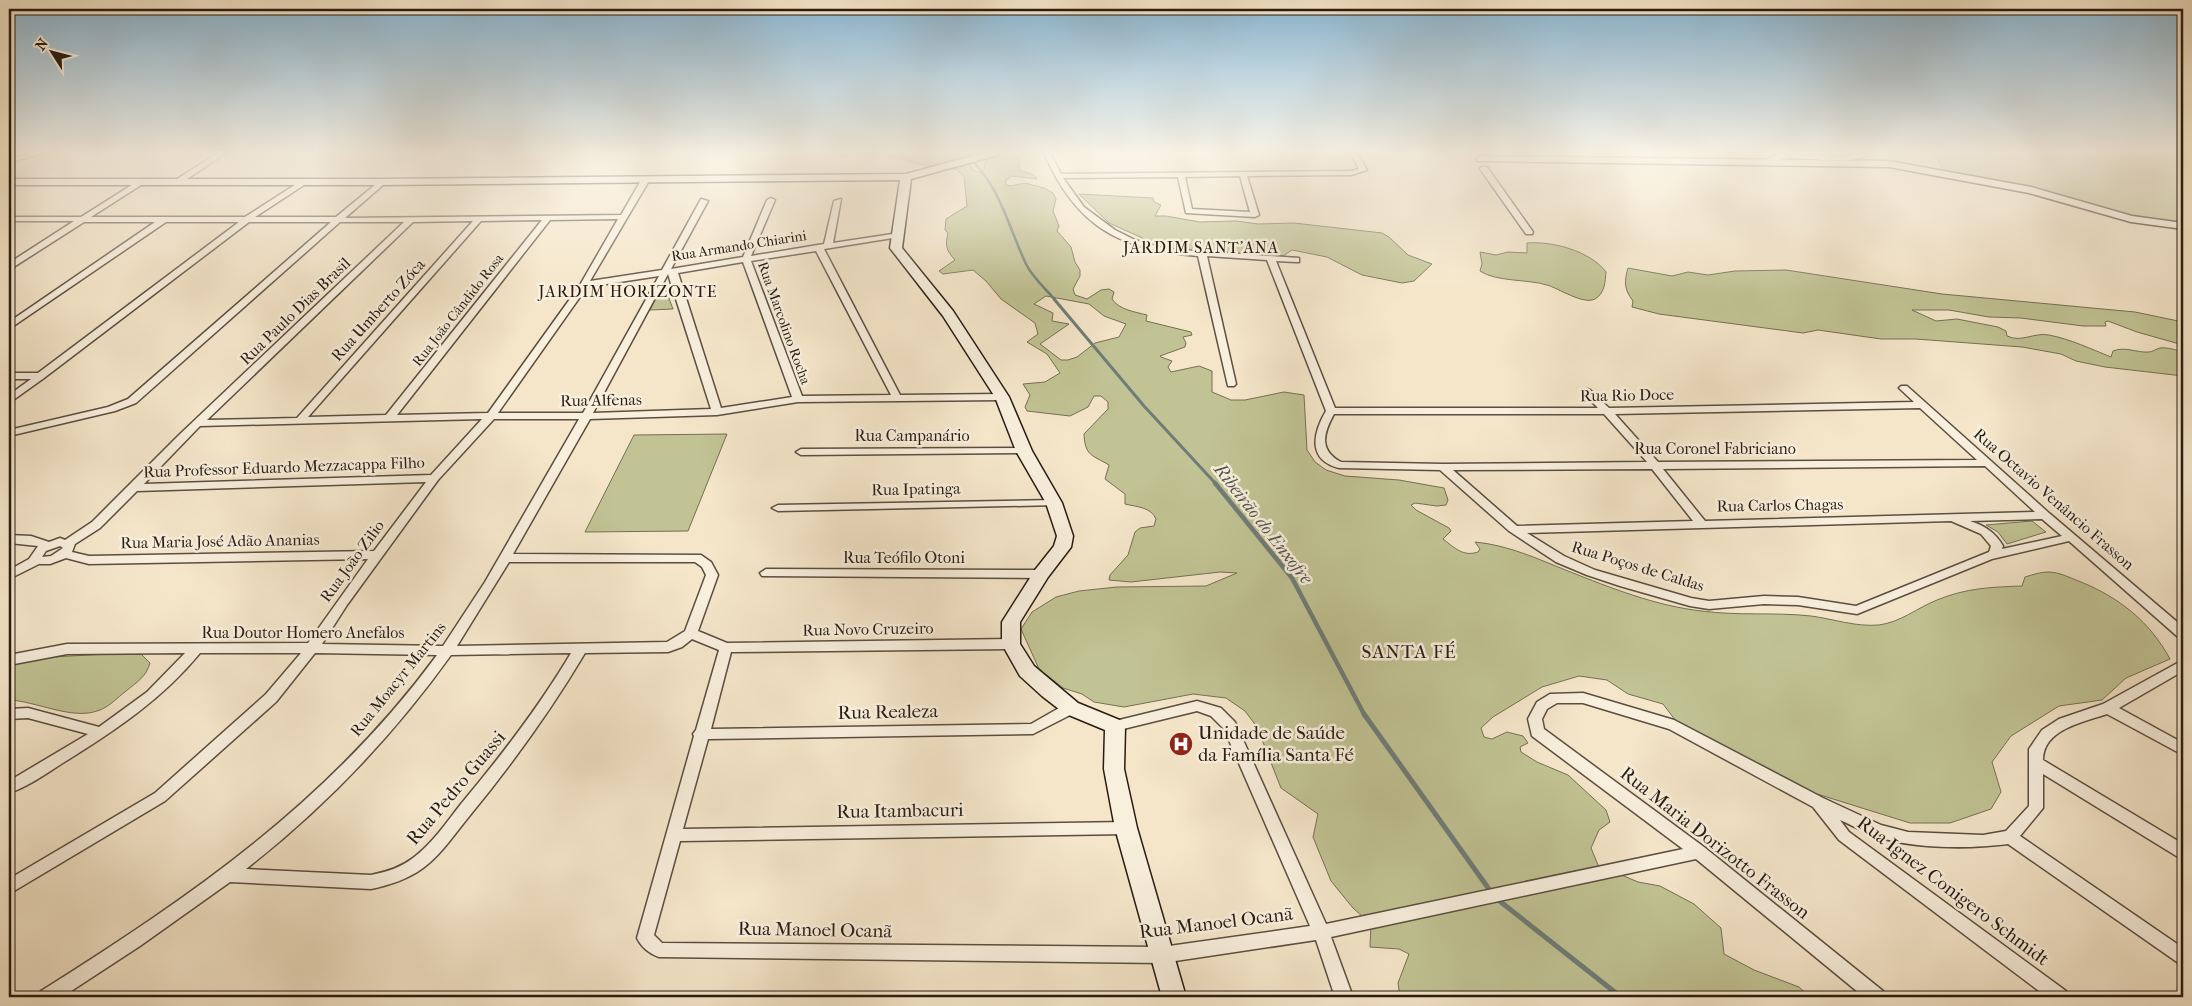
<svg xmlns="http://www.w3.org/2000/svg" width="2192" height="1006" viewBox="0 0 2192 1006" font-family="'IM FELL French Canon',serif">
	<style>
		.green { fill: #c1c394; stroke: #747054; fill-rule: evenodd }
		.lines { fill: none; stroke-linecap: round; stroke-linejoin: round }
		.stream-far3 { stroke: #6e7d78; stroke-width: 2.5 }
		.stream-far2 { stroke: #6e7d78; stroke-width: 3 }
		.stream-far1 { stroke: #6e7d78; stroke-width: 4.5 }
		.stream { stroke: #6e7d78; stroke-width: 5 }
		.street-casing { stroke: #5b4e41; stroke-width: 3 }
		.secondary-casing { stroke: #281c13; stroke-width: 3 }
		.street { fill: #f8efdd; fill-rule: evenodd }
		.secondary { fill: #f8efdd; fill-rule: evenodd }
		.labels { text-anchor: middle; dominant-baseline: central; stroke-width: 5; stroke-linejoin: round; paint-order: stroke }
		.far-street-label { font-size: 14px; fill: #281c13; stroke: #f8efdd }
		.far-quarter-label { font-size: 16px; letter-spacing: 1px; fill: #281c13; stroke: #f8efdd }
		.street-label { font-size: 16px; fill: #281c13; stroke: #f8efdd }
		.water-label { font-size: 18px; font-style: italic; fill: #51554e; stroke: #f8efdd }
		.quarter-label { font-size: 19px; letter-spacing: 1px; fill: #281c13; stroke: #f8efdd }
		.near-street-label { font-size: 19px; fill: #281c13; stroke: #f8efdd }
		.near-poi-label { font-size: 19px; fill: #281c13; stroke: #f8efdd; text-anchor: start }
	</style>
	<rect width="100%" height="100%" fill="#f5e6ca"/>
	<filter id="stains"><feTurbulence type="fractalNoise" baseFrequency=".004" numOctaves="4"/><feColorMatrix values="0 0 0 0 .2 0 0 0 0 .09 0 0 0 0 .02 0 0 0 .5 -.17"/></filter>
	<radialGradient id="worn" r=".72"><stop offset=".6" stop-color="#630" stop-opacity="0"/><stop offset="1" stop-color="#630" stop-opacity=".3"/></radialGradient>
	<g class="green">
		<path d="M830 153H984L969 163 973 170 981 173 984 170 986 160 1008 154H1015L1019 160V170L1034 175 1037 179 1012 176 1005 181 1006 185 1011 186 1025 183 1044 188 1053 193 1056 199 1053 211 1059 226 1057 231 1071 247 1075 262 1080 270V276L1073 289 1075 295 1087 299 1101 290 1109 289 1114 292 1112 299C1119 310 1136 312 1147 315L1146 321 1191 332 1192 335 1183 337 1186 343 1185 347 1160 356 1161 357 1172 361 1168 367 1171 372 1199 366 1212 371V392L1231 400H1245L1284 392 1304 395 1307 450 1315 462 1326 470 1345 476 1399 480 1444 488 1448 500 1446 505 1437 506 1415 503 1411 505 1416 510 1449 528 1451 531 1443 539C1455 548 1463 557 1478 552L1480 549 1475 542C1508 545 1538 559 1568 571 1611 588 1656 606 1702 611 1738 616 1775 612 1811 616 1834 619 1855 627 1879 625 1901 622 1917 608 1937 600 1966 588 1992 587 2022 586L2025 577C2032 575 2040 572 2048 572 2060 572 2070 578 2081 582 2120 598 2150 622 2170 659L2126 678 2102 700 2059 706 2011 736 1992 762 2001 792 1991 809 1950 823H1910L1801 789 1735 752 1682 729 1663 704 1628 694 1607 680 1579 676 1542 687 1493 717 1481 728 1484 737 1492 739 1507 732 1523 736 1528 743 1520 747 1521 752 1537 762 1568 775 1606 810 1610 822 1599 830 1591 848 1598 865 1638 882 1660 886 1694 904 1721 928 1724 954 1754 970 1799 987 1810 997H1400L1398 983 1409 954 1399 949 1370 947 1371 924 1353 908 1331 881 1313 837 1318 814 1281 788 1257 727 1245 711 1226 698 1193 694 1124 707 1094 702 1082 694 1063 688 1039 669 1021 629 1032 612 1056 597 1079 591 1117 587 1206 586 1237 573 1220 572 1131 582 1109 580 1110 575 1128 555 1135 532 1140 528 1154 526 1156 519C1151 507 1137 507 1125 504V494L1105 479 1109 465C1092 455 1085 456 1084 434L1108 409V402L1101 396H1094L1088 407 1070 416 1027 411 1025 407 1030 395 1023 384 1045 382 1060 373 1047 354 1027 342 1038 334 1035 323 1001 299 986 281 973 270 943 274 939 271 955 260C946 250 945 246 948 233L945 230 946 219 967 206 964 177 957 170 949 167 925 165 885 155 841 156ZM1046 296 1089 304 1104 316 1126 324 1119 337 1095 343 1077 357 1068 360H1061L1040 344 1069 324 1052 321 1053 313 1034 304Z"/>
		<polygon points="1928,153 2183,153 2183,228 2131,218 2054,193 1944,172 1941,170 1942,166 1937,159"/>
		<polygon points="1079,194 1153,198 1154,202 1161,205 1155,216 1166,216 1200,222 1236,221 1258,224 1294,223 1382,233 1389,237 1408,255 1432,264 1414,281 1402,283 1362,275 1327,257 1292,250 1283,256 1254,256 1176,249 1149,241 1109,223"/>
		<path d="M1527 243C1553 241 1590 251 1606 272 1605 282 1605 293 1595 299 1583 305 1558 288 1547 285 1528 279 1496 282 1480 271L1482 264 1480 252 1496 255 1508 252 1527 253Z"/>
		<path d="M1628 268 1672 276 1688 272 1708 275 1735 271 1786 270 1942 294 2135 312 2183 322V345L2137 332 2108 321 2105 322 2106 326H2083L2021 318 1989 317 1949 310H1912L1936 321 1957 319 1998 327 2006 331 2007 336C2022 343 2034 332 2049 335 2070 339 2091 349 2111 357L2113 351C2126 346 2136 353 2149 352 2152 352 2156 349 2160 348 2167 347 2176 350 2183 352V376L2105 367 2076 361 2061 354 2022 347 1916 339H1881L1818 330 1803 333 1659 314 1632 307 1633 301C1624 289 1624 282 1628 268Z"/>
		<polygon points="665,288 673,309 650,310 660,289"/>
		<polygon points="727,434 688,531 585,532 634,435"/>
		<polygon points="2032,521 2046,532 2007,544 1998,532 1986,525"/>
		<path d="M107 654H141L150 663C146 677 137 682 126 691 117 698 108 708 97 711 72 720 35 701 9 700V665L35 658Z"/>
	</g>
	<g class="lines">
		<path class="stream-far3" d="M963 153C998 179 1008 226 1026 264 1032 277 1046 289 1055 300"/>
		<polyline class="stream-far2" points="1054,299 1144,406 1216,484"/>
		<polyline class="stream-far1" points="1215,483 1292,578 1365,716"/>
		<g class="stream">
			<polyline points="1364,714 1491,892"/>
			<polyline points="1497,899 1621,997"/>
		</g>
		<g class="street-casing">
			<g id="street">
				<polygon points="32,153 43,153 9,163 9,159"/>
				<polygon points="218,153 226,153 181,183 174,181"/>
				<path d="M1044 153H1050L1061 174 1351 171 1359 169 1351 153H1357L1367 170 1351 175 1247 176 1259 215 1255 217 1186 213 1178 177 1063 178 1084 207 1115 230 1135 240 1166 249 1299 258V262H1296L1276 261 1335 408H1598L1582 392 1587 389 1590 390 1609 408 1914 402 1899 388 1901 386H1907L2049 513 2183 627V638L2178 637 2069 541 1992 559 1857 614 1798 605 1764 604 1709 609 1690 606 1620 586 1587 575 1556 562 1509 531 1440 470 1339 468C1307 460 1313 433 1326 411L1267 260 1207 256 1236 384 1234 386H1228L1198 256C1120 250 1076 227 1044 153ZM1240 176 1250 212 1192 209 1185 177ZM1920 408 1977 460 1658 462 1615 414ZM1334 414H1604L1647 462 1443 464 1341 462C1319 450 1323 434 1334 414ZM1985 466 2035 512 1705 521 1663 469ZM1652 469 1693 521 1517 526 1453 470ZM2042 519 2062 536 2002 549 2003 546C1995 532 1985 526 1970 521ZM1951 521 1981 534 1991 546 1989 552 1856 606 1798 597 1764 596 1709 601 1691 598 1595 570 1564 556 1527 533Z"/>
				<path d="M1861 153H1870C1852 167 1812 157 1790 158 1781 159 1775 162 1767 164L1763 162C1788 142 1832 164 1861 153Z"/>
				<polygon points="1481,167 1487,167 1533,232 1532,234 1526,234 1480,169"/>
				<path d="M643 177 650 179 590 281 662 270 701 199 708 201 671 269 743 257 767 200 771 198 775 200 751 256 824 244 834 201 841 199 833 243 899 233 903 235 899 237 824 249 900 395 1002 394 1007 397 1002 400 798 402 717 415 590 419 513 554 701 555 711 562 718 575 698 631 727 643 1011 639 1016 641 1017 644 1016 647 1011 649 731 652 711 729 1031 724 1066 704 1071 703 1076 704 1078 708 1076 712 1033 734 708 739 683 829 1126 822 1131 824 1134 828 1131 832 1126 834 680 841 654 935 662 943 1162 947 1310 926 1224 729 1211 716 1197 711 1115 731 1110 730 1108 726 1110 722 1115 721 1197 701 1221 708 1235 722 1326 924 1683 849 1532 736 1528 719 1537 702 1550 694 1583 693 1674 720 1823 798 1881 825 1908 832 1983 835 2006 831 2029 806V749L2042 730 2059 719 2103 704 2183 660V671L2119 708 2183 743V755L2107 714C2084 722 2043 729 2043 760L2183 844V858L2178 857 2043 774V808L2020 836 2183 948V964L2177 962 2008 844C1970 849 1911 849 1875 836 1863 832 1852 825 1840 820L1849 832 2066 991 2069 997H2047L1839 840 1813 807 1669 729 1583 703H1557L1547 709 1542 719 1544 729 1704 847 1883 991 1886 997H1864L1696 859 1331 937 1353 997H1335L1316 940 1162 963 659 957C650 954 641 947 637 938L694 736 693 734 696 730 719 650 692 639 682 647 668 652 585 653C551 710 513 763 471 814 456 832 442 854 423 868 408 879 390 885 371 889L230 882 140 946 62 997H38L41 991C192 896 330 801 437 655L315 653 276 702 165 801 9 894V879L155 793 266 694 301 653H200C162 699 116 730 66 761 48 772 30 786 9 793V781L88 734 28 718 9 719V709L28 708 99 727 147 692 185 653 67 654 9 665V655L67 644 308 643 368 559 89 564 66 558 50 564H39L9 579V570L29 559 38 546 9 543V535L31 536 49 542 60 538 65 540 92 522 179 435 404 222H340L136 403 115 411 9 436V430L108 407 128 399 331 222H249L44 378 9 403V395L31 379H9V373H38L239 222H166L9 329V322L155 222H84L9 270V263L74 221H9V217H81L138 181H141V185L91 217H245L304 179 308 181 307 183 255 217H336L381 180 385 182 384 184 345 218 621 215ZM618 219 580 285 488 413 397 415 550 220ZM542 220 386 415 308 417 481 221ZM473 221 297 418 207 420 413 222ZM816 251 891 395 802 396 751 261ZM743 262 792 397 721 408 678 273ZM668 274 711 409 593 413ZM659 276 583 413H498L587 287ZM482 419 431 475 144 484 200 426ZM494 419H579L485 582 443 646 322 644 347 605 438 480ZM426 482 374 551 89 556 72 552 75 544 100 528 137 491ZM60 546 63 548 51 556 42 557 46 551ZM509 562H695L702 567 706 575 685 631 667 642 457 646ZM571 653C539 707 501 756 461 804 446 823 432 844 413 858 400 868 386 872 371 875L246 869C324 808 393 736 451 655Z"/>
				<polygon points="1024,448 1029,451 1028,453 801,455 796,452 801,449"/>
				<polygon points="1054,500 1060,503 1058,505 778,511 772,508 778,505"/>
				<polygon points="766,569 1041,570 1047,574 1041,578 762,576 760,573"/>
			</g>
		</g>
		<g class="secondary-casing">
			<g id="secondary">
				<polygon points="983,153 999,153 998,155 911,179 902,248 953,311 1009,397 1032,451 1062,503 1073,536 1071,547 1048,577 1020,622 1020,644 1034,666 1078,703 1122,721 1125,726 1124,769 1137,828 1186,997 1162,997 1115,828 1104,769 1105,730 1064,713 1042,696 1020,676 1002,644 1002,622 1035,570 1054,546 1057,536 1046,503 1016,451 995,397 943,316 890,248 900,180 381,185 9,185 9,179 381,179 906,174"/>
				<polygon points="1481,156 1889,161 2031,187 2132,216 2183,223 2183,229 2131,222 2029,193 1889,167 1477,161 1476,159"/>
			</g>
		</g>
		<use href="#street" class="street"/>
		<use href="#secondary" class="secondary"/>
	</g>
	<linearGradient id="sky" x2="0" y2="1"><stop stop-color="#8ab8d6"/><stop offset="0.52" stop-color="#faf4e7"/><stop offset="1" stop-color="#faf4e7" stop-opacity="0"/></linearGradient>
	<rect width="2192" height="294" fill="url(#sky)"/>
	<defs>
		<g id="hospital-disc" transform="scale(1.25)"><circle r="9.5" fill="#8f2418" stroke="#f8efdd"/><path d="M-5-5h3v3.5h4V-5h3V5h-3V1.5h-4V5h-3Z" fill="#fff"/></g>
	</defs>
	<g fill-rule="evenodd">
		<use href="#hospital-disc" x="1181" y="744"/>
	</g>
	<g class="labels">
		<g class="far-street-label">
			<text transform="translate(739 246) rotate(-9)">Rua Armando Chiarini</text>
			<text transform="translate(458 310) rotate(-52)">Rua João Cândido Rosa</text>
			<text transform="translate(784 323) rotate(70)">Rua Marcolino Rocha</text>
		</g>
		<g class="far-quarter-label">
			<text x="1201" y="247">JARDIM SANT'ANA</text>
			<text x="628" y="291">JARDIM HORIZONTE</text>
		</g>
		<g class="street-label">
			<text transform="translate(378 310) rotate(-48)">Rua Umberto Zóca</text>
			<text transform="translate(295 311) rotate(-44)">Rua Paulo Dias Brasil</text>
			<text transform="translate(1627 395) rotate(-1)">Rua Rio Doce</text>
			<text transform="translate(601 400) rotate(-1)">Rua Alfenas</text>
			<text x="912" y="435">Rua Campanário</text>
			<text x="1715" y="448">Rua Coronel Fabriciano</text>
			<text transform="translate(284 467) rotate(-2)">Rua Professor Eduardo Mezzacappa Filho</text>
			<text transform="translate(916 489) rotate(-1)">Rua Ipatinga</text>
			<text transform="translate(2054 499) rotate(41)">Rua Octavio Venâncio Frasson</text>
			<text transform="translate(1780 505) rotate(-1)">Rua Carlos Chagas</text>
			<text transform="translate(220 541) rotate(-1)">Rua Maria José Adão Ananias</text>
			<text x="904" y="557">Rua Teófilo Otoni</text>
			<text transform="translate(352 561) rotate(-54)">Rua João Zilio</text>
			<text transform="translate(1638 566) rotate(17)">Rua Poços de Caldas</text>
			<text transform="translate(868 629) rotate(-1)">Rua Novo Cruzeiro</text>
			<text x="303" y="632">Rua Doutor Homero Anefalos</text>
			<text transform="translate(398 679) rotate(-51)">Rua Moacyr Martins</text>
		</g>
		<g class="water-label">
			<text transform="translate(1263 524) rotate(52)">Ribeirão do Enxofre</text>
		</g>
		<g class="quarter-label">
			<text x="1409" y="652">SANTA FÉ</text>
		</g>
		<g class="near-street-label">
			<text transform="translate(888 712) rotate(-1)">Rua Realeza</text>
			<text transform="translate(456 788) rotate(-50)">Rua Pedro Guassi</text>
			<text transform="translate(900 811) rotate(-1)">Rua Itambacuri</text>
			<text transform="translate(1715 843) rotate(38)">Rua Maria Dorizotto Frasson</text>
			<text transform="translate(1953 891) rotate(37)">Rua Ignez Conigero Schmidt</text>
			<text transform="translate(1216 923) rotate(-7)">Rua Manoel Ocanã</text>
			<text transform="translate(815 930) rotate(1)">Rua Manoel Ocanã</text>
		</g>
		<g class="near-poi-label">
			<text x="1198" y="733">Unidade de Saúde<tspan x="1198" dy="22">da Família Santa Fé</tspan></text>
		</g>
	</g>
	<rect width="2192" height="1006" fill="none" stroke="#f5e6ca" stroke-width="30"/>
	<rect x="10" y="10" width="2172" height="986" fill="none" stroke="#281c13" stroke-width="2.5"/>
	<rect x="15" y="15" width="2162" height="976" fill="none" stroke="#281c13"/>
	<g transform="translate(52 52) rotate(306)" stroke="#f8efdd" stroke-width="4" paint-order="stroke">
	<path d="M0-4L9 19L0 12L-9 19Z" fill="#281c13"/>
	<text y="-8" font-size="14" font-weight="bold" text-anchor="middle" fill="#281c13">N</text>
	</g>
	<rect width="100%" height="100%" filter="url(#stains)"/>
	<rect width="100%" height="100%" fill="url(#worn)"/>
</svg>
